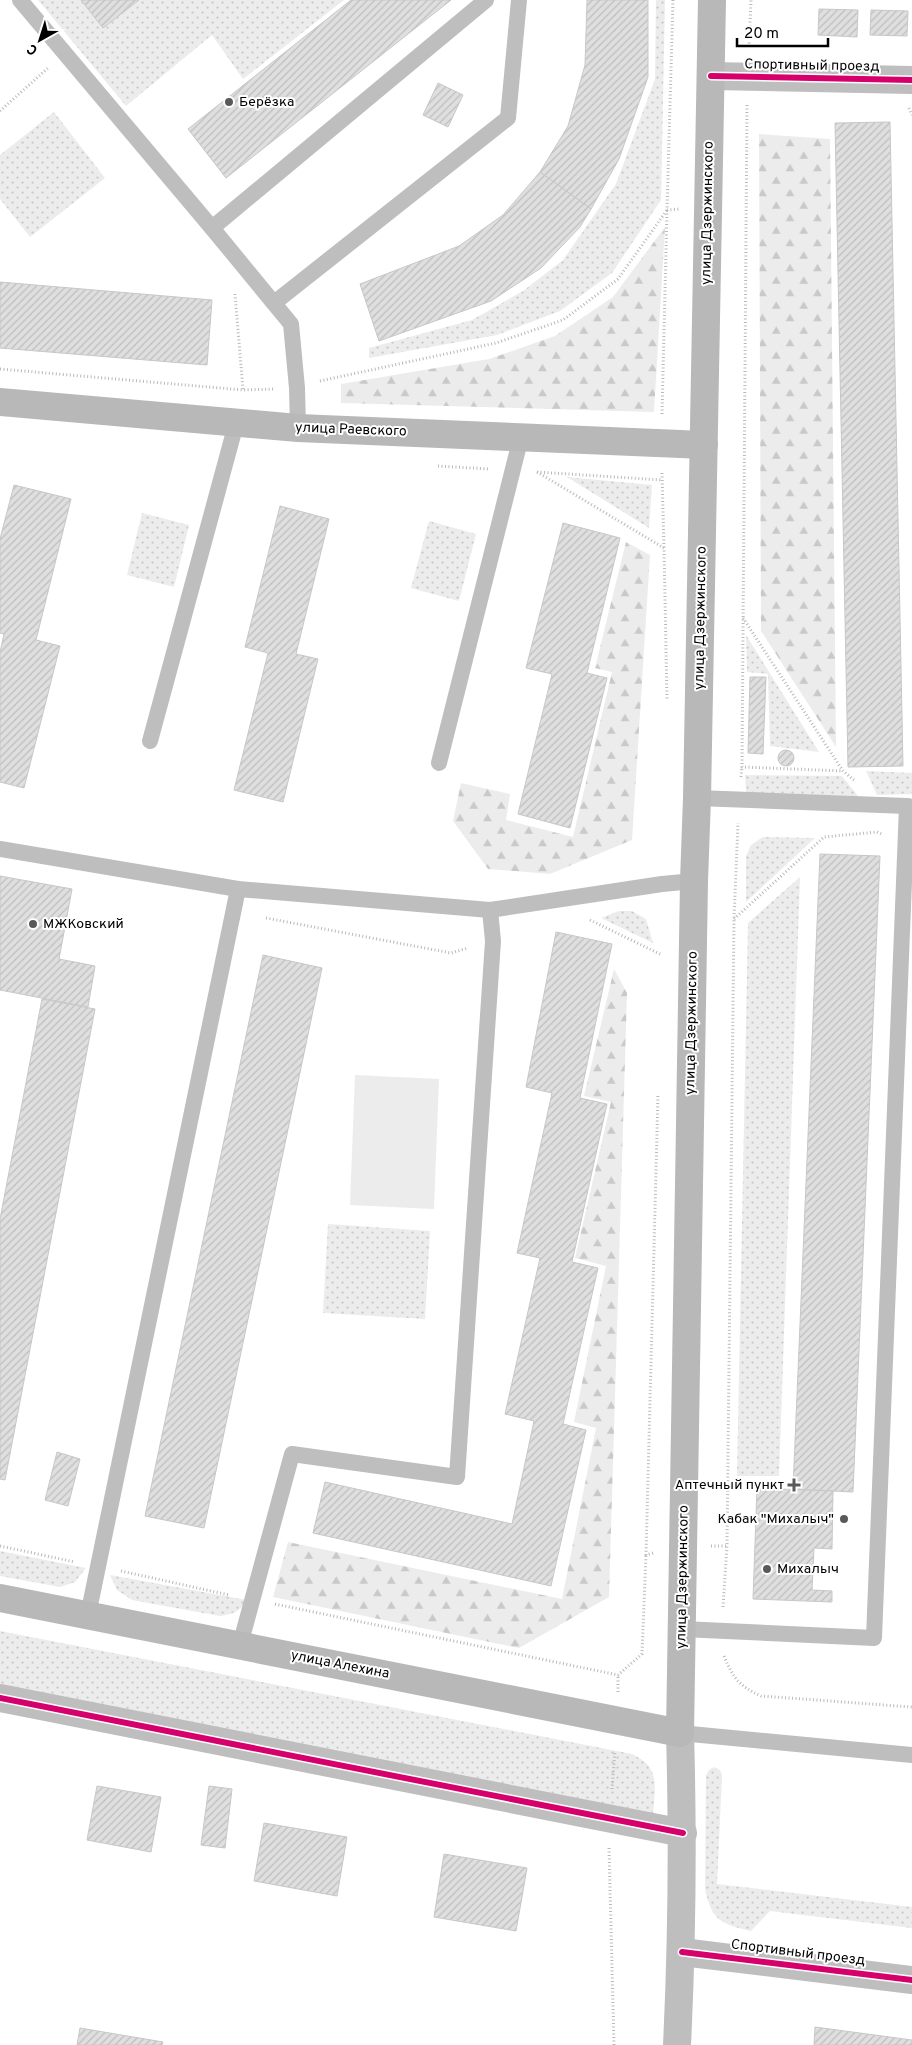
<svg xmlns="http://www.w3.org/2000/svg" width="912" height="2045" viewBox="0 0 912 2045" font-family="Overpass,sans-serif">
	<style>
		.grass { fill: url(#grass-dots) }
		.forest { fill: url(#forest-firs) }
		.garden { fill: #ececec }
		.building { fill: url(#building-hatch); stroke: #c7c7c7 }
		.lines { fill: none; stroke-linecap: round; stroke-linejoin: round }
		.path { stroke: #b9b9b9; stroke-width: 3; stroke-dasharray: 1 2.5; stroke-linecap: butt }
		.service { stroke: #bebebe; stroke-width: 16 }
		.minor { stroke: #bebebe; stroke-width: 28 }
		.tertiary { stroke: #bebebe; stroke-width: 28 }
		.secondary { stroke: #b8b8b8; stroke-width: 28 }
		.cycleway-casing { stroke: #fff; stroke-width: 9 }
		.cycleway { stroke: #d6006c; stroke-width: 6 }
		.poi-dot { fill: #595959; stroke: #fff; stroke-width: 2 }
		.labels { text-anchor: middle; dominant-baseline: central; stroke-width: 4; stroke-linejoin: round; paint-order: stroke }
		.street-label { font-size: 14px; fill: #000; stroke: #fff }
		.poi-label { font-size: 14px; fill: #000; stroke: #fff; text-anchor: start }
	</style>
	<defs>
		<pattern id="grass-dots" width="8" height="8" patternUnits="userSpaceOnUse" patternTransform="scale(1.25)"><rect width="8" height="8" fill="#ececec"/><path d="M2 2h.1M6 6h.1" fill="none" stroke="#c9c9c9" stroke-width="1.8" stroke-linecap="round"/></pattern>
		<pattern id="forest-firs" width="22" height="20" patternUnits="userSpaceOnUse" patternTransform="scale(1.25)"><rect width="22" height="20" fill="#ececec"/><path d="M5 1l3.5 6h-7zM16 11l3.5 6h-7z" fill="#c9c9c9"/></pattern>
		<pattern id="building-hatch" width="6" height="6" patternUnits="userSpaceOnUse" patternTransform="scale(1.25)"><rect width="6" height="6" fill="#dfdfdf"/><path d="M-1 1l2-2M0 6l6-6M5 7l2-2" fill="none" stroke="#bebebe"/></pattern>
	</defs>
	<rect width="100%" height="100%" fill="#fff"/>
	<g class="grass">
		<polygon points="38,0 344,0 243,79 212,35 126,106"/>
		<polygon points="656,0 665,0 661,200 612,273 560,311 497,335 369,358 369,348 472,320 523,291 563,260 616,184 655,79"/>
		<polygon points="54,112 105,178 30,237 0,199 0,155"/>
		<polygon points="567,477 652,485 649,528"/>
		<polygon points="142,513 189,525 174,587 127,575"/>
		<polygon points="429,521 476,534 459,601 411,588"/>
		<polygon points="746,635 819,752 770,746 768,674 747,672"/>
		<polygon points="866,771 912,773 912,794 877,795"/>
		<polygon points="745,775 842,776 858,796 746,793"/>
		<polygon points="763,837 815,838 746,902 746,856 751,845"/>
		<polygon points="800,877 779,1476 737,1476 748,923"/>
		<polygon points="619,911 632,911 646,919 653,943 601,918"/>
		<polygon points="328,1224 430,1231 425,1319 323,1313"/>
		<polygon points="0,1551 86,1568 75,1582 60,1587 0,1576"/>
		<path d="M110 1575 247 1600C240 1612 233 1614 220 1616L132 1600 117 1590Z"/>
		<path d="M0 1631 632 1754C661 1767 655 1787 653 1814L0 1688Z"/>
		<path d="M714 1767 720 1770 722 1775 717 1884 912 1907V1928L770 1911 751 1931C721 1924 712 1921 705 1889L706 1775 709 1770Z"/>
	</g>
	<g class="forest">
		<polygon points="759,134 830,139 836,747 761,631"/>
		<polygon points="665,227 654,412 341,403 341,384 489,359 555,336 613,297"/>
		<polygon points="626,542 650,555 632,840 550,874 488,869 453,821 461,783 510,794 506,820 573,837 612,672 595,668"/>
		<polygon points="614,969 627,993 609,1597 519,1648 273,1597 288,1542 562,1599 596,1428 574,1422 606,1266 575,1258 611,1102 584,1096"/>
	</g>
	<polygon class="garden" points="355,1075 439,1079 434,1209 350,1205"/>
	<g class="building">
		<polygon points="81,0 139,0 103,28"/>
		<polygon points="351,0 451,0 226,178 188,129"/>
		<polygon points="587,0 648,0 648,77 619,159 591,209 540,172 568,126 585,65"/>
		<polygon points="819,9 858,10 857,37 818,35"/>
		<polygon points="871,10 908,11 907,36 870,35"/>
		<polygon points="438,83 463,95 448,127 423,115"/>
		<polygon points="890,122 903,766 848,767 835,123"/>
		<polygon points="540,172 591,209 580,227 541,268 491,301 379,341 360,284 459,246 503,215"/>
		<polygon points="0,282 212,300 207,365 0,348"/>
		<polygon points="14,485 71,499 36,640 60,646 24,788 0,782 0,652 4,634 0,633 0,539"/>
		<polygon points="280,506 329,519 296,654 318,659 283,802 234,790 268,653 245,647"/>
		<polygon points="563,523 620,538 587,673 607,678 570,828 518,814 552,674 526,668"/>
		<polygon points="750,677 766,677 763,754 748,753"/>
		<circle cx="786" cy="758" r="8"/>
		<polygon points="820,854 880,856 853,1492 793,1489"/>
		<polygon points="0,876 72,889 59,959 95,966 88,1007 0,990"/>
		<polygon points="556,932 612,944 580,1098 607,1104 572,1262 598,1268 563,1424 586,1430 551,1586 313,1533 325,1482 512,1524 534,1421 505,1414 540,1258 517,1253 552,1093 526,1087"/>
		<polygon points="263,955 322,968 204,1528 145,1516"/>
		<polygon points="42,999 95,1009 5,1480 0,1479 0,1219"/>
		<polygon points="57,1452 80,1459 68,1506 45,1500"/>
		<polygon points="757,1488 833,1491 832,1549 814,1548 812,1590 832,1591 832,1602 753,1599"/>
		<polygon points="97,1786 161,1797 151,1852 87,1840"/>
		<polygon points="209,1786 232,1789 225,1848 201,1845"/>
		<polygon points="264,1823 347,1837 337,1896 254,1881"/>
		<polygon points="444,1854 527,1868 516,1931 434,1917"/>
		<polygon points="815,2027 912,2040 912,2045 814,2045"/>
		<polygon points="80,2028 163,2042 162,2045 77,2045"/>
	</g>
	<g class="lines">
		<g class="path">
			<polyline points="673,0 667,210 679,209"/>
			<polyline points="749,47 751,0"/>
			<polyline points="747,105 742,767 843,771"/>
			<polyline points="909,108 912,115"/>
			<polyline points="0,111 48,68"/>
			<polyline points="235,294 243,390"/>
			<polyline points="0,369 243,390 275,389"/>
			<polyline points="320,381 496,343 563,320 618,279 667,210"/>
			<polyline points="662,414 667,210"/>
			<polyline points="438,466 489,469"/>
			<polyline points="537,472 664,548 667,699"/>
			<polyline points="537,472 662,480"/>
			<polyline points="662,473 664,548"/>
			<polyline points="743,618 843,771 854,780"/>
			<polyline points="741,777 742,767"/>
			<polyline points="266,918 451,953 468,948"/>
			<polyline points="734,919 824,837 877,832 882,834"/>
			<polyline points="590,920 662,955"/>
			<polyline points="0,1546 75,1562"/>
			<polyline points="711,1546 727,1546"/>
			<polyline points="653,1553 646,1555 658,1094"/>
			<polyline points="121,1571 229,1595"/>
			<polyline points="275,1604 618,1675 642,1654 646,1555"/>
			<polyline points="723,1607 727,1546 734,919 738,823"/>
			<path d="M724 1656C733 1678 739 1686 761 1696L912 1707"/>
			<polyline points="618,1692 618,1675"/>
			<polyline points="612,1789 615,1751"/>
			<polyline points="609,1848 614,2045"/>
		</g>
		<g class="service">
			<polyline points="20,0 212,228 291,324 297,388 298,428"/>
			<polyline points="212,228 486,0"/>
			<polyline points="274,303 508,118 519,0"/>
			<polyline points="150,741 236,424"/>
			<polyline points="439,763 521,437"/>
			<polyline points="697,798 907,806"/>
			<polyline points="0,849 238,889 490,910 662,884 694,881"/>
			<polyline points="88,1615 238,889"/>
			<polyline points="682,1629 874,1638 907,806 912,807"/>
			<polyline points="240,1645 292,1454 457,1477 493,941 490,910"/>
			<polyline points="680,1733 912,1755"/>
		</g>
		<g class="minor">
			<polyline points="711,76 912,80"/>
			<polyline points="0,1698 683,1833"/>
			<polyline points="682,1952 912,1980"/>
		</g>
		<path class="tertiary" d="M677 2045C682 1941 683 1837 680 1733"/>
		<g class="secondary">
			<polyline points="0,402 298,428 704,445"/>
			<polyline points="0,1598 680,1733 694,881 697,798 712,0"/>
		</g>
		<g class="cycleway-casing">
			<g id="cycleway">
				<polyline points="711,76 912,80"/>
				<polyline points="0,1698 683,1833"/>
				<polyline points="682,1952 912,1980"/>
			</g>
		</g>
		<use href="#cycleway" class="cycleway"/>
	</g>
	<g class="poi-dot">
		<circle cx="229" cy="102" r="5"/>
		<circle cx="33" cy="924" r="5"/>
		<path d="M791.5 1477.5h5v5h5v5h-5v5h-5v-5h-5v-5h5z"/>
		<circle cx="844" cy="1519" r="5"/>
		<circle cx="767" cy="1569" r="5"/>
	</g>
	<g class="labels">
		<g class="street-label">
			<text transform="translate(812 66) rotate(1)">Спортивный проезд</text>
			<text transform="translate(708 213) rotate(-89)">улица Дзержинского</text>
			<text transform="translate(351 430) rotate(2)">улица Раевского</text>
			<text transform="translate(701 618) rotate(-89)">улица Дзержинского</text>
			<text transform="translate(692 1023) rotate(-89)">улица Дзержинского</text>
			<text transform="translate(683 1577) rotate(-89)">улица Дзержинского</text>
			<text transform="translate(340 1665) rotate(11)">улица Алехина</text>
			<text transform="translate(798 1953) rotate(7)">Спортивный проезд</text>
		</g>
		<g class="poi-label">
			<text x="239" y="102">Берёзка</text>
			<text x="43" y="924">МЖКовский</text>
			<text x="784" y="1485" text-anchor="end">Аптечный пункт</text>
			<text x="834" y="1519" text-anchor="end">Кабак "Михалыч"</text>
			<text x="777" y="1569">Михалыч</text>
		</g>
	</g>
	<g transform="translate(40 40) rotate(219)" stroke="#ffffff" stroke-width="4" paint-order="stroke">
	<path d="M0-4L9 19L0 12L-9 19Z" fill="#000000"/>
	<text y="-8" font-size="14" font-weight="bold" text-anchor="middle" fill="#000000">С</text>
	</g>
	<path d="M737 38v8h91v-8" fill="none" stroke="#000000" stroke-width="2.5"/>
	<text x="744" y="38" font-size="15" fill="#000000" stroke="#ffffff" stroke-width="4" paint-order="stroke">20 m</text>
</svg>
